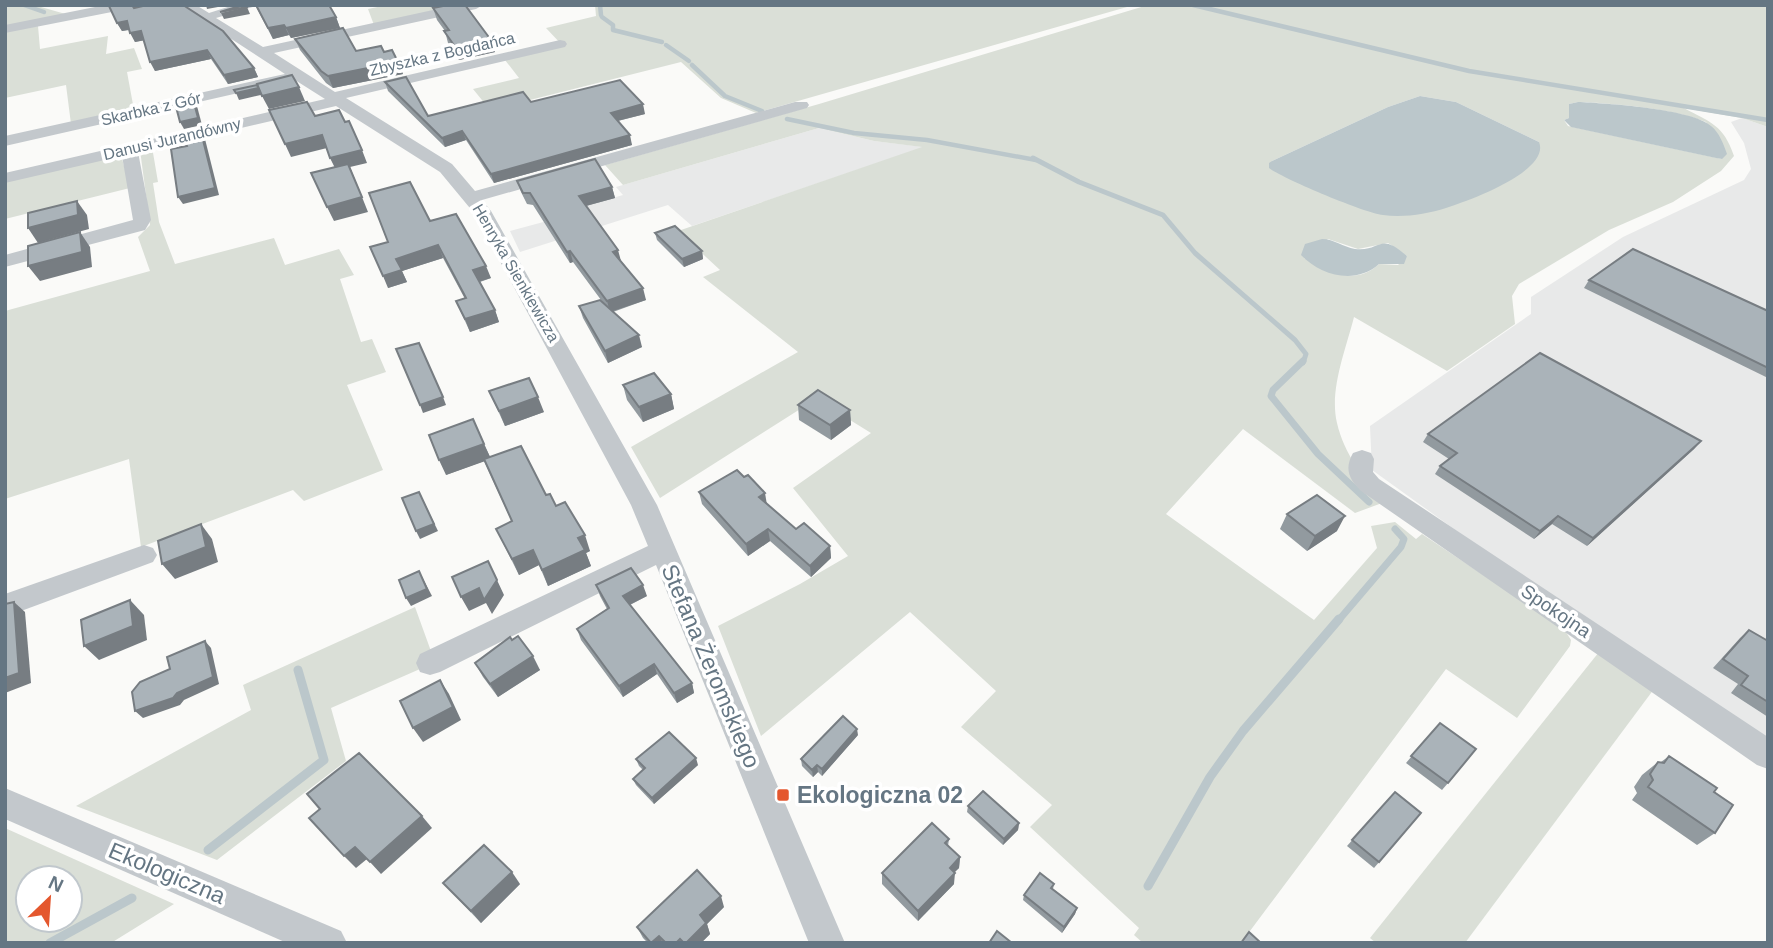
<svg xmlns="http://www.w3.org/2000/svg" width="1773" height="948" viewBox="0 0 1773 948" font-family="Helvetica,sans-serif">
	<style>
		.built { fill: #e8e9e9 }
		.green { fill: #dadfd7; fill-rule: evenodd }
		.water { fill: #bbc7cb }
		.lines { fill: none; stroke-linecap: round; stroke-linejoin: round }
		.stream-far3 { stroke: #bbc7cb; stroke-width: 4.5 }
		.stream-far2 { stroke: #bbc7cb; stroke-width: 5 }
		.stream-far1 { stroke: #bbc7cb; stroke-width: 7 }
		.stream { stroke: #bbc7cb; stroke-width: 9 }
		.minor { fill: #c3c8cc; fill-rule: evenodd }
		.wall { fill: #929a9f }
		.shaded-wall { fill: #777d82 }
		.building { fill: #aab3b9; stroke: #777d82; stroke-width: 2 }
		.poi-dot { fill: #e4572e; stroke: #fff; stroke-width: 2.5 }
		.labels { text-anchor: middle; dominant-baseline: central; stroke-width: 7; stroke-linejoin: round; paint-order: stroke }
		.far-street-label { font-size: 16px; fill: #657683; stroke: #fff }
		.street-label { font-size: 19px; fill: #657683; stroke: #fff }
		.near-street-label { font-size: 23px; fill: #657683; stroke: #fff }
		.near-poi-label { font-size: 23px; font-weight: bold; fill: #657683; stroke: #fff; text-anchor: start }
	</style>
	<rect width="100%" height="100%" fill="#fafaf8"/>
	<g class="built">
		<polygon points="1742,118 1768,127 1768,742 1518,575 1372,470 1370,426 1531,314 1531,297 1623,237 1744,180 1751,169 1744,143 1731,122"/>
		<polygon points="819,128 874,141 924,147 692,226 668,205 520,252 510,231 573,214 588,205 623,195 616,187"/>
	</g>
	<g class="green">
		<polygon points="5,5 34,5 69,15 5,27"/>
		<polygon points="387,5 468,5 374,25 368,9"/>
		<polygon points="595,5 1134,5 756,113 721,98 681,62 490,110 473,89 519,78 505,60 562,45 546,28 596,16"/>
		<path d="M1148 5H1768V127L1742 118 1684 108C1711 123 1723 124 1734 156L1721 171 1673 202 1609 230 1519 284 1512 296 1515 324 1447 371 1354 317C1346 349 1329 390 1337 423 1344 454 1364 478 1382 503L1355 513 1243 429 1166 514 1314 620 1377 548 1371 526 1395 522 1416 539 1422 534 1564 629 1571 640 1570 646 1517 718 1446 669 1241 943H1143L1134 935 1139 928 1030 827 1052 805 961 727 996 691 910 612 761 736 718 626 800 584 848 556 793 488 871 433 816 399 660 498 631 447 798 352 703 277 720 270 678 231 922 147 874 141 819 128 623 185 605 165 819 104ZM1420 96 1456 102 1539 142 1269 168 1272 161 1388 107ZM1578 102C1612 103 1675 109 1706 122L1722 159 1568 126 1564 120 1569 118V104ZM1328 239 1358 249 1388 243 1407 256 1398 265 1379 264C1354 287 1329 271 1304 258Z"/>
		<polygon points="38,26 40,49 108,36 106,54 134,48 142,69 127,72 134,110 71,124 66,85 5,98 5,32"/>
		<polygon points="152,147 158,182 153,183 159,222 175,264 274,238 285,265 339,249 354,275 340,279 361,342 372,339 386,372 347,385 383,470 304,501 293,490 141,547 129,459 5,499 5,311 150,271 138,237 150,225 140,150"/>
		<polygon points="121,155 130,188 5,219 5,182"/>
		<polygon points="415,607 432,654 420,669 331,708 346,761 217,860 76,806 251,710 243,685"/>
		<polygon points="1599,652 1654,689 1465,943 1376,943 1370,938"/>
		<path d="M5 828 174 904 111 943H5ZM28 878H70V920H28Z"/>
	</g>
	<g class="water">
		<path d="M1420 96 1456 102 1539 142C1551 171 1468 201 1446 208 1427 214 1403 218 1383 215 1365 213 1284 179 1269 168V163L1272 161 1388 107Z"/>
		<path d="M1578 102C1604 103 1693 109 1711 126 1719 132 1724 145 1727 154L1722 159 1716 158 1571 127 1564 120 1569 118V104Z"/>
		<path d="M1322 239C1334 239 1343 247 1355 249 1382 252 1378 231 1407 256L1404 264H1379C1356 285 1321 276 1301 255L1305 244Z"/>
	</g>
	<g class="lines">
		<g class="stream-far3">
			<polyline points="24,5 44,12"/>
			<polyline points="600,5 601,15"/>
			<polyline points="1193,5 1469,71 1768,120"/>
			<polyline points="602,17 613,25 613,30 662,42"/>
			<polyline points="666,45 689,61"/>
			<polyline points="692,65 725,96 762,111"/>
			<polyline points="787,119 854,133 927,140 1036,160"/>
		</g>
		<polyline class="stream-far2" points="1033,158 1079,182 1163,215 1195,253 1295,340 1306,354 1303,363"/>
		<g class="stream-far1">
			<polyline points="1303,361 1273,390 1271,396 1318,454 1369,502"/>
			<polyline points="1338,621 1401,547 1404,539 1395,529"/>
		</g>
		<g class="stream">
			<polyline points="208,850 324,760 298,670"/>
			<polyline points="1148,886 1210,777 1243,731 1339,619"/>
			<polyline points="50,943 132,898"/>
		</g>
		<g class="minor">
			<polygon points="105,5 134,5 127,9 5,33 5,25"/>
			<polygon points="179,5 196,5 209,13 234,5 259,5 216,18 263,47 456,5 483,5 476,9 274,53 335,92 560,40 565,41 567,44 565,47 346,98 452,164 475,191 795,102 807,102 809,105 807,108 482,200 491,211 657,505 845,943 809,943 656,565 440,672 430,675 420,672 416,663 420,654 648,546 631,505 474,213 440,172 336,106 138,152 151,220 145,230 5,267 5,255 133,220 122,156 5,183 5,173 325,99 295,80 5,146 5,136 285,74"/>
			<path d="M1362 450 1371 453 1374 459 1373 472 1379 479 1768 737V769L1757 765 1361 491C1349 479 1344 469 1353 453Z"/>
			<polygon points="144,545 153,548 157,555 153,562 5,617 5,594"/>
			<polygon points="5,788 341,931 347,943 287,943 5,819"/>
		</g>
	</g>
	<g class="wall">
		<polygon points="255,5 336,17 340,28 291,38 289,35 273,39"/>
		<polygon points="134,8 254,68 258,77 228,84 211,59 155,71 144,40 135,42 130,30 122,31 117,23"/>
		<polygon points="433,8 491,40 495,52 459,60 448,43 445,31 437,20"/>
		<polygon points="295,39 356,51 384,52 398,62 403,74 333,88 326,83 300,50"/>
		<polygon points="385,82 428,116 531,102 645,114 618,121 632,145 494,183 466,140 445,147 388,91"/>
		<polygon points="517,181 612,187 615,198 586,206 646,300 613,312 642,347 608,363 583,318 579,306 604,304 573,262 570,263 533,205 527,204 521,192"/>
		<polygon points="430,221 491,278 480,282 495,310 499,322 470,332 456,301 465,299 443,258 402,271 407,282 388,288 388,242"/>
		<polygon points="655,233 702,251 703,259 684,267 657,240"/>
		<polygon points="1589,280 1768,311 1768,378 1584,288"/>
		<polygon points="623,385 671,394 674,409 643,422 627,400"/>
		<polygon points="489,391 544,412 505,426"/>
		<polygon points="798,405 850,410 851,425 831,440 799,420"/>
		<polygon points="473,419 490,457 546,495 556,506 590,551 586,553 591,566 548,586 539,565 519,575 496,529 512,522 484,461 446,475"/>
		<polygon points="1428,434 1701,441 1694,449 1587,546 1552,524 1534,539 1435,474 1440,466 1449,459 1423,442"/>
		<polygon points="699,492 766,503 796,529 830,546 831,558 811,577 770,541 748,556 702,504"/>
		<polygon points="1287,514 1337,531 1307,551 1280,529"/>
		<polygon points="596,585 647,596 630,605 692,683 694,693 677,703 657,674 623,697 581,640 577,629 607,609 600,596"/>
		<polygon points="1749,630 1768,657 1768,717 1731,693 1738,684 1713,668 1740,638"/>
		<polygon points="512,640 540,670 498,697 483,677 475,663"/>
		<polygon points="1440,723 1448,783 1442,790 1406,763"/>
		<polygon points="858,735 822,776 818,772 813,777 802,766 801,759"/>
		<polygon points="1669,756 1714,792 1715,833 1697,845 1632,800 1637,793 1634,787 1642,775 1658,762 1661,762"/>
		<polygon points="636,759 698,765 654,804 636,785 633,779 643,770 639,766"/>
		<polygon points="1395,792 1421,813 1374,868 1347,846"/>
		<polygon points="968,806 1019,823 1018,830 1003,845 967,812"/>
		<polygon points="949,839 948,846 960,857 959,868 954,872 954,884 918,921 882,884 882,873"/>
		<polygon points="443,883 520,884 481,923"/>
		<polygon points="1054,884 1053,889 1077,908 1075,914 1062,933 1023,900 1024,895"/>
		<polygon points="724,907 707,924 710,934 701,943 648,943 643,938 637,927"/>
	</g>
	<g class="shaded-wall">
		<polygon points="206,5 229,5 207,9"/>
		<polygon points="247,7 250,14 224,19 221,13"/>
		<polygon points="336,17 340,28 291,38 286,28"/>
		<polygon points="127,21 132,29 122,31 117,23"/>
		<polygon points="284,25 289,35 273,39 268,28"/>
		<polygon points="141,31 146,40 135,42 130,33"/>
		<polygon points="491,40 495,52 459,60 456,48"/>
		<polygon points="207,50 211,59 155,71 150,62"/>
		<polygon points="398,62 403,74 333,88 328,76"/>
		<polygon points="254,68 258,77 228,84 224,75"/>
		<polygon points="262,87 265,94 239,100 236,93"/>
		<polygon points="299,87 305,101 269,109 262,96"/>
		<polygon points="193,99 197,106 202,125 184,129 180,122"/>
		<polygon points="643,104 645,114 613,122 611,113"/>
		<polygon points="462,131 466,140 445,147 442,138"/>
		<polygon points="201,132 205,139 219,195 183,204 178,197"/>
		<polygon points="322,135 327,148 291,157 285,144"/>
		<polygon points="630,135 632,145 494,183 491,174"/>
		<polygon points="362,150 367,163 350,167 368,212 334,221 327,207 336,170 330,158"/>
		<polygon points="612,187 615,198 582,207 579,196"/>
		<polygon points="77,201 87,215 89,229 38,243 28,228"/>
		<polygon points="80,232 90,247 92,267 40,281 28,266"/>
		<polygon points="438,245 443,258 402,271 407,282 388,288 383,276 396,259"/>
		<polygon points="618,250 621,261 613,252"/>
		<polygon points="570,251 573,262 570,263 567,252"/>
		<polygon points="702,251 703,259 684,267 682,259"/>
		<polygon points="486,266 491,278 478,282 473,270"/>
		<polygon points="643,288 646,300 610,312 607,301"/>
		<polygon points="495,310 499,322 470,332 465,319"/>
		<polygon points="639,335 642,347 608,363 605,351"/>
		<polygon points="671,394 674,409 643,422 639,407"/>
		<polygon points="443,397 446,405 423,413 420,405"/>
		<polygon points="538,397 544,412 505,426 499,411"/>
		<polygon points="850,410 851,425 831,440 830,425"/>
		<polygon points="1701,441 1694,449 1587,546 1593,538"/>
		<polygon points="484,444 491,459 446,475 439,460"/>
		<polygon points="765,493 767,505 759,497"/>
		<polygon points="423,500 438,531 420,539 416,531"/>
		<polygon points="1345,516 1337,531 1307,551 1315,536"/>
		<polygon points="1558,516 1552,524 1534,539 1540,531"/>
		<polygon points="201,524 212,539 218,562 175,579 162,564"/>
		<polygon points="768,529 770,541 748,556 746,544"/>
		<polygon points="585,535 590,551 586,553 591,566 548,586 542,570 578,538"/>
		<polygon points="830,546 831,558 811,577 810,566"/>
		<polygon points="533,550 539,565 519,575 512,559"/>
		<polygon points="419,571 432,596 411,606 406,598"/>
		<polygon points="497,580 504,595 492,614 486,603 469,611 461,597"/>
		<polygon points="643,585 647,596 627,606 623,596"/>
		<polygon points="130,600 144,615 147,640 99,660 84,646"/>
		<polygon points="14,602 25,612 31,683 5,693 5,678"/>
		<polygon points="205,641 211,648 219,684 184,700 180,705 143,718 135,711"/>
		<polygon points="533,656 540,670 498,697 490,684"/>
		<polygon points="654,664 657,674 623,697 619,686"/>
		<polygon points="440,680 449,694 461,720 423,742 413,728"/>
		<polygon points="692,683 694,693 677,703 674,693"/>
		<polygon points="857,729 858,735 822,776 822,769"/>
		<polygon points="696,758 698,765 654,804 652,798"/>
		<polygon points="817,765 818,772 813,777 812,770"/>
		<polygon points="422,816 432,828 381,874 370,862"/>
		<polygon points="1019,823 1018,830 1003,845 1004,839"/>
		<polygon points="355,847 367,859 356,868 344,856"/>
		<polygon points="960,857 959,868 948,879 950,868"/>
		<polygon points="512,872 520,884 481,923 471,911"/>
		<polygon points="955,873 954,884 918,921 918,911"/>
		<polygon points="721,896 724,907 707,924 710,934 701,943 686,943 700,915"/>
		<polygon points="1077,908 1075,914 1062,933 1064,927"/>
		<polygon points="659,936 663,943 652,943"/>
	</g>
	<g class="building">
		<polygon points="111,5 132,5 134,8 147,5 183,5 223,31 254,68 224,75 207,50 150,62 141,31 130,33 127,21 117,23 109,6"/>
		<polygon points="243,5 246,5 247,7 220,12"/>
		<polygon points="256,5 329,5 336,17 286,28 284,25 268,28"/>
		<polygon points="448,5 465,5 491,40 456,48 444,31 449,30 433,8"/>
		<polygon points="343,28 356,51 381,46 384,52 392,50 398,62 328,76 321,71 295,39"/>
		<polygon points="292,75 299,87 262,96 257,84"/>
		<polygon points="406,77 428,116 523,92 531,102 620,80 643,104 611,113 630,135 491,174 462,131 442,138 385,82"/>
		<polygon points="257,85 258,88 236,93 234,90"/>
		<polygon points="193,99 198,118 180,122 175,103"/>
		<polygon points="307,102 315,116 339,110 345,122 349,121 362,150 330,158 322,135 285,144 269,110"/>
		<polygon points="201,132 215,188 178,197 171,149 187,146 184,136"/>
		<polygon points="595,159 612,187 579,196 618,250 613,252 643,288 607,301 570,251 567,252 530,193 523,193 517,181"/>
		<polygon points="348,164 362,197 327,207 311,173"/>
		<polygon points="410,182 430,221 456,214 486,266 473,270 495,310 465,319 456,301 466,298 438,245 396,259 402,270 383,276 370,247 388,242 369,193"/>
		<polygon points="77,201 78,215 28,228 28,213"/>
		<polygon points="675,226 702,251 682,259 655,233"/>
		<polygon points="80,232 82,252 28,266 28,246"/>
		<polygon points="1633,249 1768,311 1768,368 1589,280"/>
		<polygon points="600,300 639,335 605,351 579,306"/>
		<polygon points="419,343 443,397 420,405 396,349"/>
		<polygon points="1540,353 1701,441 1593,538 1558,516 1540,531 1440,466 1457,453 1428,434"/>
		<polygon points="654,373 671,394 639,407 623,385"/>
		<polygon points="529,378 538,397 499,411 489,391"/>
		<polygon points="818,390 850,410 830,425 798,405"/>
		<polygon points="473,419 484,444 439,460 429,435"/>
		<polygon points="521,446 546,495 550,494 556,506 565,502 585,535 578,538 585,550 542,570 533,550 512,559 496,529 512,521 484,459"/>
		<polygon points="737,470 744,477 748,475 765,493 759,497 796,529 804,523 830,546 810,566 768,529 746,544 699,492"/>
		<polygon points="419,492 434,524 416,531 402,498"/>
		<polygon points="1317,495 1345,516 1315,536 1287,514"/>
		<polygon points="201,524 206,547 162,564 158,541"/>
		<polygon points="488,561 497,580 484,600 479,588 461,597 452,577"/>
		<polygon points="631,568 643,585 623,596 692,683 674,693 654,664 619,686 577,629 609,608 596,585"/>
		<polygon points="419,571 427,589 406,598 399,580"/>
		<polygon points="130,600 133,626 84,646 81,620"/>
		<polygon points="14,602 19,673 5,678 5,604"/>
		<polygon points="1749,630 1768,641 1768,702 1741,685 1748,676 1723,659"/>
		<polygon points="518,636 533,656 490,684 475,663 510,637 512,640"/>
		<polygon points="205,641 213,677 177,693 173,698 135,711 132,692 140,682 170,669 167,657"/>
		<polygon points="440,680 453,707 413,728 400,701"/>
		<polygon points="843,716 857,729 822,769 817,765 812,770 801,759"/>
		<polygon points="1440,723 1476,749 1448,783 1411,756"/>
		<polygon points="669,732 696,758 652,798 633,779 645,768 636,759"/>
		<polygon points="359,753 422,816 370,862 355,847 344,856 309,818 320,809 307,794"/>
		<polygon points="1669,756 1717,788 1714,792 1733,805 1715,833 1648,787 1653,780 1650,774 1658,762 1664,763"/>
		<polygon points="983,791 1019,823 1004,839 968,806"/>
		<polygon points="1395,792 1421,813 1379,862 1352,840"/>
		<polygon points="932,823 949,839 945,843 960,857 950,868 955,873 918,911 882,873"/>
		<polygon points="484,845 512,872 471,911 443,883"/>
		<polygon points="697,870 721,896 700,915 706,923 686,943 684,943 680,939 676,943 666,943 659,936 651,943 637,927"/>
		<polygon points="1040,873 1054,884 1051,888 1077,908 1064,927 1024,895"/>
		<polygon points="997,931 1012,943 989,943"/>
		<polygon points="1249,932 1261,943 1241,943"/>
	</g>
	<rect class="poi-dot" x="776" y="788" width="14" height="14" rx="3.5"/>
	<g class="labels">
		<g class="far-street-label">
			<text transform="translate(442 54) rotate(-13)">Zbyszka z Bogdańca</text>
			<text transform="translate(151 109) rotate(-13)">Skarbka z Gór</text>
			<text transform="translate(172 139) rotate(-13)">Danusi Jurandówny</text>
			<text transform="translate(516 273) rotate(60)">Henryka Sienkiewicza</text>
		</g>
		<g class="street-label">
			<text transform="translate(1556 611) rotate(34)">Spokojna</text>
		</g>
		<g class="near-street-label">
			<text transform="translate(711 666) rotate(67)">Stefana Żeromskiego</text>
			<text transform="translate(167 873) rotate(23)">Ekologiczna</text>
		</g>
		<g class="near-poi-label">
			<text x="797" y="795">Ekologiczna 02</text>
		</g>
	</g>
	<rect width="1773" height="948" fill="none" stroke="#657683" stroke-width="14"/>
	<g transform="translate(49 899) rotate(25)"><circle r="33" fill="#ffffff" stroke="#c1c8cd" stroke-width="2"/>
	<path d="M0-5L12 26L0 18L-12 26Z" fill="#e4572e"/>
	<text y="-10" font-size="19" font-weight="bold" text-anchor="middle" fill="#657683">N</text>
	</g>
</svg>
